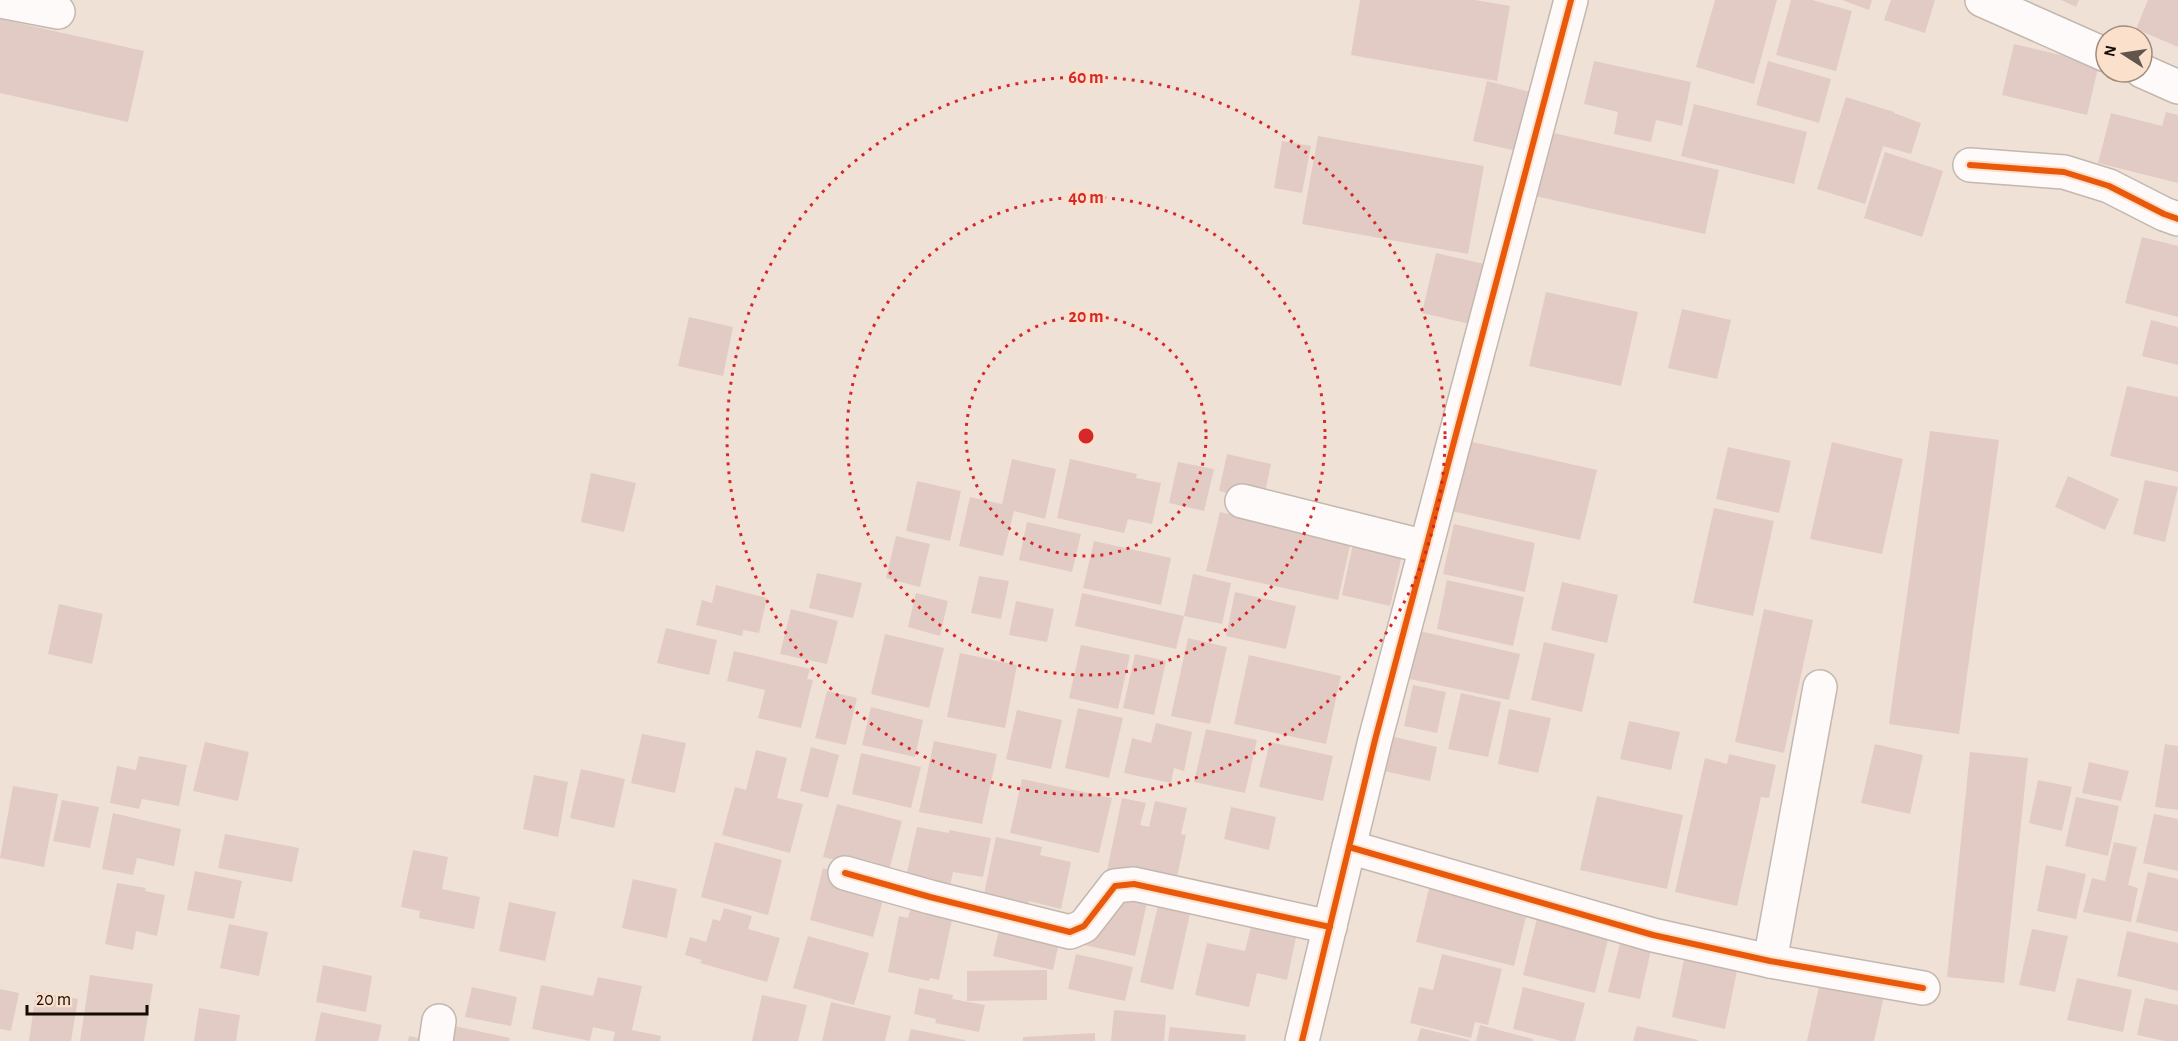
<svg xmlns="http://www.w3.org/2000/svg" width="2178" height="1041" viewBox="0 0 2178 1041" font-family="'Alegreya Sans',sans-serif">
	<style>
		.building { fill: #e2cbc5 }
		.lines { fill: none; stroke-linecap: round; stroke-linejoin: round }
		.minor-casing { stroke: #c3b8af; stroke-width: 36 }
		.minor { stroke: #fdfaf9; stroke-width: 33 }
		.cycleway-casing { stroke: #fbe0cb; stroke-width: 10 }
		.cycleway { stroke: #e8590c; stroke-width: 6 }
		.ring { fill: none; stroke: #d62828; stroke-width: 3; stroke-dasharray: 3 6 }
		.centre { fill: #d62828; stroke: #fbe0cb; stroke-width: 3 }
		.ring-label { font-size: 18px; text-anchor: middle; font-weight: bold; fill: #d62828; stroke: #fbe0cb; stroke-width: 6; stroke-linejoin: round; paint-order: stroke }
	</style>
	<rect width="100%" height="100%" fill="#f0e1d6"/>
	<g class="building">
		<polygon points="1360,0 1475,0 1510,6 1497,81 1351,55"/>
		<polygon points="1715,0 1777,0 1754,84 1696,67"/>
		<polygon points="1791,0 1812,0 1852,11 1836,71 1776,55"/>
		<polygon points="1842,0 1872,0 1869,10"/>
		<polygon points="1891,0 1935,0 1925,33 1884,20"/>
		<polygon points="2061,0 2079,0 2076,7"/>
		<polygon points="2148,0 2178,0 2178,47 2136,29"/>
		<polygon points="0,19 144,51 128,122 0,93"/>
		<polygon points="2014,44 2099,64 2087,115 2002,95"/>
		<polygon points="1594,61 1691,82 1682,126 1656,120 1651,142 1614,134 1618,112 1584,104"/>
		<polygon points="1768,61 1831,79 1819,123 1756,105"/>
		<polygon points="1487,81 1535,93 1521,152 1473,141"/>
		<polygon points="1846,97 1894,112 1894,113 1921,123 1911,154 1883,146 1865,204 1817,189"/>
		<polygon points="1694,104 1807,132 1794,184 1681,156"/>
		<polygon points="2166,112 2178,115 2178,183 2098,163 2111,113 2162,126"/>
		<polygon points="1549,132 1719,170 1705,234 1535,196"/>
		<polygon points="1318,136 1484,166 1468,254 1302,224"/>
		<polygon points="1282,141 1311,146 1302,193 1274,188"/>
		<polygon points="1885,152 1943,171 1922,237 1864,218"/>
		<polygon points="2142,237 2178,246 2178,317 2125,303"/>
		<polygon points="1436,253 1484,264 1470,324 1422,313"/>
		<polygon points="1546,292 1638,312 1621,386 1529,366"/>
		<polygon points="1682,309 1731,320 1717,379 1668,368"/>
		<polygon points="689,317 733,327 723,376 678,366"/>
		<polygon points="2151,320 2178,327 2178,365 2142,356"/>
		<polygon points="2127,386 2178,397 2178,472 2110,456"/>
		<polygon points="1930,431 1999,440 1959,734 1889,724"/>
		<polygon points="1468,441 1597,470 1580,540 1451,511"/>
		<polygon points="1832,442 1903,459 1882,554 1810,539"/>
		<polygon points="1728,447 1791,461 1779,513 1716,499"/>
		<polygon points="1227,454 1271,464 1263,501 1219,491"/>
		<polygon points="1012,459 1056,469 1045,519 1014,511 1003,556 959,546 970,497 1002,504"/>
		<polygon points="1070,459 1137,474 1136,478 1161,483 1152,524 1128,519 1124,533 1057,518"/>
		<polygon points="1178,462 1214,469 1204,511 1169,503"/>
		<polygon points="591,473 636,483 624,532 581,522"/>
		<polygon points="2068,476 2119,499 2105,530 2055,507"/>
		<polygon points="2145,480 2178,487 2165,542 2133,534"/>
		<polygon points="917,481 961,491 950,541 906,531"/>
		<polygon points="1714,508 1774,521 1753,616 1693,603"/>
		<polygon points="1220,512 1351,541 1338,600 1206,571"/>
		<polygon points="1027,522 1081,534 1072,572 1019,560"/>
		<polygon points="1454,524 1535,543 1525,592 1443,574"/>
		<polygon points="1355,535 1404,547 1390,606 1342,595"/>
		<polygon points="896,536 930,544 920,587 886,578"/>
		<polygon points="1094,541 1171,558 1161,605 1083,588"/>
		<polygon points="817,573 862,583 853,618 809,608"/>
		<polygon points="1193,574 1231,583 1222,624 1184,616"/>
		<polygon points="979,576 1009,581 1001,619 971,613"/>
		<polygon points="1447,580 1524,597 1513,646 1437,629"/>
		<polygon points="1562,582 1618,595 1607,643 1551,630"/>
		<polygon points="716,585 767,598 759,633 743,630 742,636 696,625 702,600 712,603"/>
		<polygon points="1235,592 1296,606 1286,649 1226,636"/>
		<polygon points="916,593 948,601 940,636 908,627"/>
		<polygon points="1082,593 1184,616 1176,649 1075,626"/>
		<polygon points="1016,601 1054,609 1047,642 1009,635"/>
		<polygon points="59,604 103,614 92,664 48,654"/>
		<polygon points="791,609 838,621 827,664 780,654"/>
		<polygon points="1764,609 1813,620 1784,753 1735,742"/>
		<polygon points="666,628 717,640 709,675 657,663"/>
		<polygon points="1415,630 1520,654 1509,700 1405,678"/>
		<polygon points="885,634 944,648 929,708 871,694"/>
		<polygon points="1188,638 1227,647 1210,724 1171,716"/>
		<polygon points="1544,642 1595,654 1582,712 1531,700"/>
		<polygon points="1081,645 1130,655 1118,709 1069,698"/>
		<polygon points="734,651 810,669 807,679 813,680 801,728 758,718 765,690 727,681"/>
		<polygon points="960,653 1017,665 1005,728 947,717"/>
		<polygon points="1135,654 1166,661 1154,715 1123,708"/>
		<polygon points="1249,655 1341,676 1326,744 1234,724"/>
		<polygon points="1413,685 1446,692 1437,733 1404,726"/>
		<polygon points="827,691 857,698 846,745 815,738"/>
		<polygon points="1461,693 1501,702 1488,757 1448,749"/>
		<polygon points="871,707 923,720 915,757 862,745"/>
		<polygon points="1078,708 1123,718 1109,778 1065,768"/>
		<polygon points="1509,709 1551,718 1538,773 1498,764"/>
		<polygon points="1017,710 1062,720 1051,769 1006,759"/>
		<polygon points="1629,721 1680,732 1671,770 1620,759"/>
		<polygon points="1156,723 1192,732 1184,771 1174,768 1171,783 1124,773 1132,738 1151,743"/>
		<polygon points="1206,729 1257,740 1245,793 1194,782"/>
		<polygon points="642,734 686,743 675,793 631,783"/>
		<polygon points="1386,735 1437,747 1430,781 1379,770"/>
		<polygon points="934,741 997,754 982,824 919,812"/>
		<polygon points="205,742 249,752 238,801 193,791"/>
		<polygon points="1270,742 1333,756 1323,801 1259,787"/>
		<polygon points="1875,744 1923,755 1910,814 1861,803"/>
		<polygon points="2165,744 2178,746 2178,810 2155,807"/>
		<polygon points="811,747 839,755 828,798 800,791"/>
		<polygon points="756,750 787,758 777,798 803,804 790,853 722,835 735,787 746,790"/>
		<polygon points="1970,752 2028,758 2004,983 1947,977"/>
		<polygon points="861,753 921,767 911,808 852,794"/>
		<polygon points="1729,754 1776,765 1769,798 1761,797 1737,906 1675,892 1705,758 1727,764"/>
		<polygon points="139,756 187,765 179,806 142,799 139,809 110,803 117,766 136,770"/>
		<polygon points="2089,762 2129,771 2121,801 2082,793"/>
		<polygon points="581,769 625,779 614,828 570,818"/>
		<polygon points="534,775 568,782 558,837 523,829"/>
		<polygon points="1022,779 1112,798 1099,853 1010,833"/>
		<polygon points="2038,780 2072,787 2062,831 2029,823"/>
		<polygon points="13,786 58,794 44,867 0,858"/>
		<polygon points="1597,796 1683,815 1667,889 1580,870"/>
		<polygon points="2076,797 2119,806 2108,856 2065,846"/>
		<polygon points="1122,798 1146,803 1140,825 1149,827 1155,801 1187,808 1181,834 1186,835 1174,891 1106,876"/>
		<polygon points="62,800 99,807 90,848 53,841"/>
		<polygon points="837,804 902,821 888,874 823,857"/>
		<polygon points="1231,807 1276,817 1269,850 1224,839"/>
		<polygon points="113,813 181,829 174,866 137,858 133,875 102,869"/>
		<polygon points="2154,814 2178,819 2178,871 2143,863"/>
		<polygon points="917,827 949,833 949,830 991,838 983,877 953,872 948,895 904,886"/>
		<polygon points="225,834 299,848 292,882 218,868"/>
		<polygon points="996,837 1042,847 1040,855 1071,862 1061,909 1029,901 1027,914 982,903"/>
		<polygon points="715,842 782,860 768,915 701,897"/>
		<polygon points="2114,842 2137,847 2128,885 2138,888 2131,922 2083,912 2092,878 2105,881"/>
		<polygon points="413,850 448,857 442,889 480,897 474,929 419,918 420,911 401,907"/>
		<polygon points="2046,865 2086,874 2076,919 2037,911"/>
		<polygon points="823,868 887,885 873,937 810,920"/>
		<polygon points="195,871 242,881 234,919 187,910"/>
		<polygon points="2148,872 2178,879 2178,932 2136,922"/>
		<polygon points="1432,876 1530,900 1514,966 1416,942"/>
		<polygon points="633,879 677,889 667,938 622,928"/>
		<polygon points="117,883 146,888 145,891 165,895 157,936 136,931 133,950 105,944"/>
		<polygon points="1097,887 1148,898 1135,956 1084,945"/>
		<polygon points="1160,897 1192,905 1173,990 1140,982"/>
		<polygon points="509,902 556,912 545,961 499,951"/>
		<polygon points="911,907 953,915 939,980 930,978 929,981 888,972 899,916 908,918"/>
		<polygon points="724,908 752,916 748,929 780,938 767,982 700,963 702,960 685,955 690,937 706,942 713,919 720,921"/>
		<polygon points="1538,914 1610,931 1595,993 1523,975"/>
		<polygon points="1253,918 1298,928 1287,980 1257,973 1249,1007 1195,995 1207,943 1245,951"/>
		<polygon points="1001,920 1061,934 1053,970 993,956"/>
		<polygon points="229,924 268,932 259,976 220,968"/>
		<polygon points="2032,929 2068,936 2055,992 2019,985"/>
		<polygon points="2127,931 2178,943 2178,991 2117,976"/>
		<polygon points="808,936 869,953 854,1005 793,988"/>
		<polygon points="1620,943 1651,950 1640,999 1608,992"/>
		<polygon points="1076,954 1133,967 1125,1001 1068,989"/>
		<polygon points="1442,954 1502,969 1488,1025 1475,1022 1471,1038 1410,1023 1419,987 1433,990"/>
		<polygon points="1685,955 1738,966 1725,1029 1672,1017"/>
		<polygon points="323,965 372,976 366,1012 316,1002"/>
		<polygon points="1047,970 1047,1000 967,1001 967,971"/>
		<polygon points="90,975 153,984 144,1041 80,1041"/>
		<polygon points="598,977 642,986 632,1030 661,1036 660,1041 613,1041 615,1032 593,1027 590,1041 532,1029 541,985 593,996"/>
		<polygon points="2077,978 2132,990 2123,1032 2067,1020"/>
		<polygon points="1820,982 1884,996 1874,1041 1807,1041"/>
		<polygon points="472,987 517,997 511,1026 465,1017"/>
		<polygon points="1523,987 1585,1003 1575,1041 1561,1041 1513,1029"/>
		<polygon points="919,988 953,995 952,999 985,1005 979,1032 935,1023 936,1019 914,1014"/>
		<polygon points="0,989 19,993 11,1031 0,1029"/>
		<polygon points="36,992 78,999 71,1041 29,1041"/>
		<polygon points="762,995 807,1005 798,1041 752,1041"/>
		<polygon points="2145,998 2178,1005 2178,1041 2165,1041 2137,1035"/>
		<polygon points="831,1002 891,1016 885,1041 822,1041"/>
		<polygon points="199,1008 240,1015 236,1041 194,1041"/>
		<polygon points="1114,1010 1166,1015 1164,1041 1111,1041"/>
		<polygon points="321,1012 382,1025 378,1041 315,1041"/>
		<polygon points="422,1019 510,1038 509,1041 408,1041 409,1036 418,1038"/>
		<polygon points="1480,1025 1533,1039 1533,1041 1476,1041"/>
		<polygon points="1637,1026 1698,1040 1698,1041 1633,1041"/>
		<polygon points="1170,1027 1246,1035 1245,1041 1168,1041"/>
		<polygon points="1421,1028 1470,1040 1469,1041 1417,1041"/>
		<polygon points="911,1029 965,1040 965,1041 908,1041"/>
		<polygon points="1095,1033 1095,1041 1023,1041 1023,1037"/>
	</g>
	<g class="lines">
		<g class="minor-casing">
			<g id="minor">
				<polyline points="1982,0 2106,55"/>
				<polyline points="0,1 58,12"/>
				<polyline points="2142,71 2178,87"/>
				<polyline points="1970,165 2064,172 2109,186 2164,214 2178,219"/>
				<polyline points="1242,501 1426,547"/>
				<polyline points="1349,847 1653,935 1770,961 1923,988"/>
				<polyline points="845,873 930,897 1070,932 1084,926 1115,886 1134,884 1330,927"/>
				<polyline points="1770,961 1820,687"/>
				<polyline points="436,1041 439,1021"/>
				<polyline points="1302,1041 1375,740 1571,0"/>
			</g>
		</g>
		<use href="#minor" class="minor"/>
		<g class="cycleway-casing">
			<g id="cycleway">
				<polyline points="1970,165 2064,172 2109,186 2164,214 2178,219"/>
				<polyline points="1349,847 1653,935 1770,961 1923,988"/>
				<polyline points="845,873 930,897 1070,932 1084,926 1115,886 1134,884 1330,927"/>
				<polyline points="1302,1041 1375,740 1571,0"/>
			</g>
		</g>
		<use href="#cycleway" class="cycleway"/>
	</g>
	<g class="ring">
		<circle cx="1086" cy="436" r="120"/>
		<circle cx="1086" cy="436" r="239"/>
		<circle cx="1086" cy="436" r="359"/>
	</g>
	<circle cx="1086" cy="436" r="9" class="centre"/>
	<g class="ring-label">
		<text x="1086" y="83">60 m</text>
		<text x="1086" y="203">40 m</text>
		<text x="1086" y="322">20 m</text>
	</g>
	<g transform="translate(2124 54) rotate(282)"><circle r="28" fill="#fbe0cb" stroke="#9f8b7c" stroke-width="1.5"/>
	<path d="M0-4.5L10 22L0 15L-10 22Z" fill="#61564e"/>
	<text y="-9" font-size="16" font-weight="bold" text-anchor="middle" fill="#140b05">N</text>
	</g>
	<path d="M27 1005v9h120v-9" fill="none" stroke="#140b05" stroke-width="3"/>
	<text x="36" y="1005" font-size="18" fill="#140b05" stroke="#fbe0cb" stroke-width="4.5" paint-order="stroke">20 m</text>
</svg>
